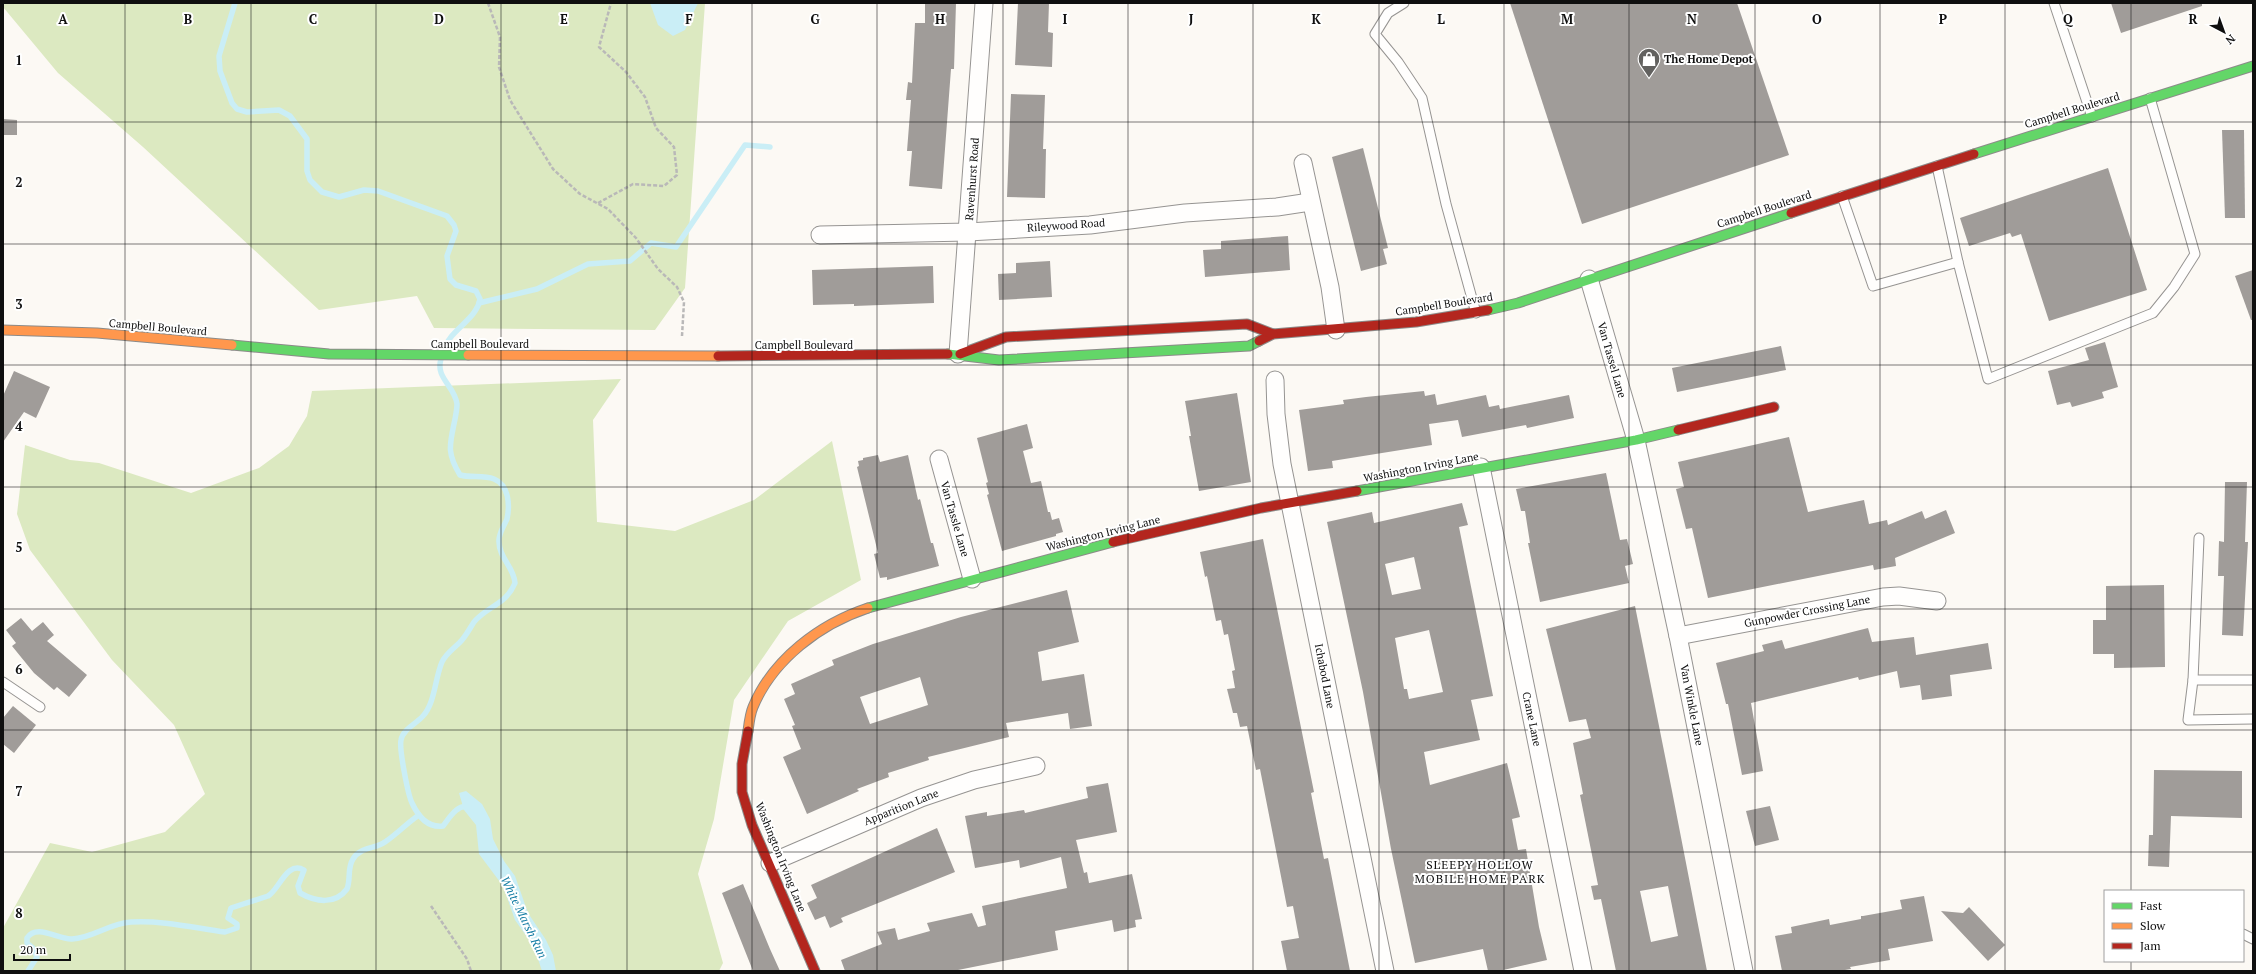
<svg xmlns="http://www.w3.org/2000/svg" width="2256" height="974" viewBox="0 0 2256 974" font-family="'PT Serif',serif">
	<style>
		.forest { fill: #dce9c1 }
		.water { fill: #caeef6 }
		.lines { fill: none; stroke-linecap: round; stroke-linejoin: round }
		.stream { stroke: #caeef6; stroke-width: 5.5 }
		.building { fill: #a09c99; fill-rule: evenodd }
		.lane-casing { stroke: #969492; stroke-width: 11 }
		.street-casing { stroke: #969492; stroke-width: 19 }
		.fast-casing { stroke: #8c8b89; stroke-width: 11 }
		.slow-casing { stroke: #8c8b89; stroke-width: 11 }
		.jam-casing { stroke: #8c8b89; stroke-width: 11 }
		.path { stroke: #b9b8b8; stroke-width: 2.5; stroke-dasharray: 4 2; stroke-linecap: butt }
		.lane { stroke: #fffefd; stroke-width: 9 }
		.street { stroke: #fffefd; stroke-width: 17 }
		.fast { stroke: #63d668; stroke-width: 9 }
		.slow { stroke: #ff974d; stroke-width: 9 }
		.jam { stroke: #b3261e; stroke-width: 9 }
		.grid { fill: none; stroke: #0f0f0f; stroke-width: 1; stroke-opacity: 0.55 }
		.labels { text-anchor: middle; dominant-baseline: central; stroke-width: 4; stroke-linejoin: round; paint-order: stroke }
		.poi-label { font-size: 11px; font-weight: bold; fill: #0f0f0f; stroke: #fff; text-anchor: start }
		.street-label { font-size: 11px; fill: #0f0f0f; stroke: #fff }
		.neighbourhood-label { font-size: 12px; letter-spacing: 1px; fill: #0f0f0f; stroke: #fff }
		.water-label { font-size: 12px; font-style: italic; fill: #157da4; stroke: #fff }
		.grid-label { font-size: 13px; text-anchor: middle; font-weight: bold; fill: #0f0f0f; stroke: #fff; stroke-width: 4; stroke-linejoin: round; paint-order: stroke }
	</style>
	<rect width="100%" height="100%" fill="#fcf9f4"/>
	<g class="forest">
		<polygon points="3,3 705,3 685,288 655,330 434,328 417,296 319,310 143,147 58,73 3,7"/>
		<polygon points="621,379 593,420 597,522 675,531 754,500 832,441 861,580 788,621 734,700 714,819 698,874 723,963 719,971 3,971 3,928 50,843 92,852 165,832 205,794 174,725 112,660 30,550 17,514 25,445 70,460 99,463 191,493 259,468 289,446 307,416 312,391"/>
	</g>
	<g class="water">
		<polygon points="650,3 698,3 685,30 673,36 658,25"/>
		<polygon points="466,791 482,804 490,819 493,839 504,861 515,876 528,913 546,940 553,955 556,971 542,971 534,947 515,920 503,886 479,854 476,825 464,810 459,793"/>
	</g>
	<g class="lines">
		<g class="stream">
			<path d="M235 3 219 56 220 71 232 103 237 109 247 112 279 110 290 116 307 139V171L310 180 322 192 339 197 364 190 378 191 447 216 454 225 456 231 447 256 450 279 456 285 476 291 480 299C477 319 451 329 444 349"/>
			<polyline points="479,303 537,289 588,264 630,261 651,243 676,247 745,145 770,147"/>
			<path d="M441 359C435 378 455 386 457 404 457 409 456 414 455 419 450 444 446 452 460 475 471 478 483 475 494 479 509 485 510 505 507 519 504 526 498 534 499 542 499 558 514 567 515 583 506 605 487 606 474 622 470 628 467 634 462 640 456 647 446 653 442 662 435 678 435 703 423 716 416 724 403 729 401 740 399 749 408 795 412 803 418 816 428 828 443 826 450 817 457 804 469 807"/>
			<path d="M28 971 37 957 33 948 27 943V938C37 923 58 940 72 939 93 938 110 923 131 922 162 920 195 928 225 932L237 928V924L228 918 231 908 268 896C279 890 287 860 304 870L298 886 300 893C316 902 335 905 347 889 351 879 347 868 353 859 360 847 375 849 385 842 397 834 407 823 419 815"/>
		</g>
	</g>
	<g class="building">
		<polygon points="925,3 956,3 954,69 951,69 942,189 909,186 912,151 907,151 911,100 906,100 908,82 912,83 915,23 925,23"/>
		<polygon points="1018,3 1049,3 1048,32 1053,33 1052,67 1015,65"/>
		<polygon points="1510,3 1737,3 1789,155 1582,224"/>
		<polygon points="2111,3 2202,3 2202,6 2121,33"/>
		<polygon points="1011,94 1045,95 1043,149 1046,149 1045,198 1007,197"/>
		<polygon points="3,119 17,120 17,135 3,135"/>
		<polygon points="2222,130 2244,130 2245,218 2225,218"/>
		<polygon points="1363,148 1388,248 1383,249 1387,264 1361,271 1332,157"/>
		<polygon points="2108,168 2147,290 2049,321 2021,234 2012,237 2010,233 1969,246 1960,218"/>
		<polygon points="1288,236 1290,270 1205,277 1203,250 1221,249 1221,241"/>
		<polygon points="1050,261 1052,297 999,300 998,274 1016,273 1016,263"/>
		<polygon points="933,266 934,303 854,306 854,304 813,305 812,270"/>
		<polygon points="2253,270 2253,320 2251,320 2235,276"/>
		<polygon points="2105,342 2118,387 2102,392 2104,398 2072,407 2070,402 2057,405 2048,371 2089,360 2085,348"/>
		<polygon points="1781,346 1786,370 1677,392 1672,368"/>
		<polygon points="14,371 50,387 36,418 24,412 3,442 3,396"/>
		<polygon points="1424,391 1425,396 1435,394 1437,405 1486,395 1489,407 1499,405 1500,409 1569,395 1574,418 1527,428 1526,425 1462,437 1458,420 1429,424 1432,445 1332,461 1333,468 1308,471 1299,410 1344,404 1343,400 1366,397"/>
		<polygon points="1237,393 1251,482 1199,491 1189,436 1191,436 1185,401"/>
		<polygon points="1027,424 1033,448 1023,451 1031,483 1041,481 1048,512 1050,512 1052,520 1059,518 1063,532 1056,534 1056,536 1002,551 987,495 989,494 986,483 988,482 977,438"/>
		<polygon points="1789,437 1808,512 1864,500 1869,524 1887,520 1888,525 1922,511 1925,519 1946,510 1955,533 1895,558 1896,566 1874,570 1873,565 1708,598 1692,528 1686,529 1676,489 1684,487 1678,462"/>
		<polygon points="878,455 880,462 908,455 918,500 920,499 931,543 933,543 939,566 887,580 887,577 880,578 874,554 878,553 857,467 859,466 858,461 863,460 863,458"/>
		<polygon points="1606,473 1620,540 1627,539 1633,564 1625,566 1629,583 1540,602 1528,543 1530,543 1525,511 1521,511 1516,489"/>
		<polygon points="2225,482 2247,482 2245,542 2248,542 2243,636 2222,635 2224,576 2218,576 2219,541 2224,542"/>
		<path d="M1462 503 1468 525 1459 527 1493 696 1471 700 1480 740 1424 752 1430 785 1507 763 1520 817 1512 819 1518 850 1526 849 1539 927 1547 960 1499 971H1488L1483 949 1415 963 1391 849 1363 692 1327 522 1372 512 1374 523ZM1414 557 1421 589 1392 595 1385 564ZM1429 630 1443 692 1409 699 1407 689H1404L1395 638Z"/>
		<polygon points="1263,539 1314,792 1311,793 1324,859 1328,858 1350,971 1287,971 1281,941 1299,938 1293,906 1287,907 1260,769 1256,770 1247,726 1240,727 1237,713 1233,713 1227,689 1235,688 1232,671 1235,670 1228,634 1224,635 1221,620 1216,621 1207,576 1205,577 1200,552"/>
		<polygon points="2164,585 2165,667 2114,668 2114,654 2093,654 2093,620 2106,620 2106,586"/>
		<path d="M1067 590 1079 642 1038 652 1042 681 1084 674 1092 726 1070 729 1068 713 1006 723 1009 737 928 757 929 760 888 773 889 777 857 789 859 791 807 814 783 757 801 749 792 726 795 725 784 699 795 694 791 684 834 665 832 660 873 644 961 617ZM920 677 928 705 870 724 860 697Z"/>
		<path d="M1635 606 1672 791 1707 971H1616L1601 899 1594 900 1591 886 1598 885 1580 795 1583 794 1573 743 1591 738 1586 719 1569 722 1546 629ZM1668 886 1678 936 1651 942 1640 891Z"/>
		<polygon points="21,618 32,631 43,622 54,635 47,641 87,675 69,697 57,687 54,690 34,673 12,646 16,643 6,630"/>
		<polygon points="1868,628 1872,642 1914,637 1916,655 1988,643 1992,669 1950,675 1952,696 1922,700 1920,685 1900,688 1897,671 1859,680 1858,677 1751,703 1763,771 1742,775 1728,704 1726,704 1716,663 1764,651 1762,645 1782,640 1785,649"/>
		<polygon points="13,706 36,725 14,753 3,744 3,718"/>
		<polygon points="2154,770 2242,771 2242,818 2171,816 2169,867 2148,866 2149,835 2153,835"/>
		<polygon points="1108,783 1117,832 1076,840 1084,873 1087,872 1089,883 1132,874 1142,919 1135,920 1136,927 1114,932 1112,920 1055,931 1058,950 953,971 845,971 841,960 882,944 877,932 895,928 898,940 930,931 927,923 972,913 978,927 986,925 982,906 1067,888 1061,857 1020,868 1019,860 975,868 965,816 987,812 987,816 1024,810 1025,813 1088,798 1086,787"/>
		<polygon points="1770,806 1779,840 1755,846 1746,811"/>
		<polygon points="937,828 955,872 841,918 843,922 830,928 825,916 815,920 807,903 817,898 811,885"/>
		<polygon points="743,884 770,949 780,971 753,971 722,893"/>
		<polygon points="1924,896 1933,941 1888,949 1890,960 1850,967 1851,969 1839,971 1782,971 1775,936 1792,933 1791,927 1829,919 1830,925 1861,919 1861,916 1863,916 1902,909 1900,900"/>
		<polygon points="1969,907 2005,945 1988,961 1941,911 1963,913"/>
	</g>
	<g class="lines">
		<g class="lane-casing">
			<g id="lane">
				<polyline points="1404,3 1388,13 1375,34 1398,62 1422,98 1446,204 1476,313"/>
				<polyline points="2054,3 2092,117"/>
				<polyline points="1937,166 1958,262"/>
				<polyline points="1842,196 1873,286 1958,262 1988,379 2153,313 2174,287 2195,254 2150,98"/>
				<polyline points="2193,680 2199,538"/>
				<polyline points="2253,680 2193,680 2188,720 2253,719"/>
				<polyline points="3,682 40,707"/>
				<polyline points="2243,934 2253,939"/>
			</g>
		</g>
		<g class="street-casing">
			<g id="street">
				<polyline points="1303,163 1330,287 1336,330"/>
				<polyline points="820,235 968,232 1090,225 1185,213 1277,207 1310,202"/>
				<polyline points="1589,279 1636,440 1678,636 1744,971"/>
				<polyline points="958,354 984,3"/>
				<polyline points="1275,380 1276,414 1282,464 1385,971"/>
				<polyline points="939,459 972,579"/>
				<polyline points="1481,467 1583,971"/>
				<polyline points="1678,636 1883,597 1899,596 1937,601"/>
				<polyline points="770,863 921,798 974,780 1036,766"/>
			</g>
		</g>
		<g class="fast-casing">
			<g id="fast">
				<polyline points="1974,154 2253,66"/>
				<polyline points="1488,310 1518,303 1791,213"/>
				<polyline points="232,345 329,354 468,355"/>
				<polyline points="948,354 999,360 1249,346 1259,341"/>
				<polyline points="1357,491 1636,440 1678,430"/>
				<polyline points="868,608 1113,542"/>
			</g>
		</g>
		<g class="slow-casing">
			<g id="slow">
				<polyline points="3,330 97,333 232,345"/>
				<polyline points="468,355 718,356"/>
				<path d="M748 731C749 723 750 714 753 707 773 659 820 624 868 608"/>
			</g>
		</g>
		<g class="jam-casing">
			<g id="jam">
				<polyline points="1791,213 1974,154"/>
				<polyline points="1259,341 1273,334 1416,322 1488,310"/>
				<polyline points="960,354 1006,337 1247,324 1273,334"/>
				<polyline points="718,356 948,354"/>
				<polyline points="1678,430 1774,407"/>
				<polyline points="1113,542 1261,508 1357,491"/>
				<polyline points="748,731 742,764 742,792 752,825 815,971"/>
			</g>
		</g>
		<g class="path">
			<polyline points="488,3 500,37 499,67 510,100 553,169 580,194 608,209 636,238 658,269 677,287 684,302 682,336"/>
			<polyline points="598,203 633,184 664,186 677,175 674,147 656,128 645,97 626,72 599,47 611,3"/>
			<polyline points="431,906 467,959 471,971"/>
		</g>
		<use href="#lane" class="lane"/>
		<use href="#street" class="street"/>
		<use href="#fast" class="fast"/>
		<use href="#slow" class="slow"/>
		<use href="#jam" class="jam"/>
	</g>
	<path class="grid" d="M125 3V971M251 3V971M376 3V971M501 3V971M627 3V971M752 3V971M877 3V971M1003 3V971M1128 3V971M1253 3V971M1379 3V971M1504 3V971M1629 3V971M1755 3V971M1880 3V971M2005 3V971M2131 3V891M3 122H2253M3 244H2253M3 365H2253M3 487H2253M3 609H2253M3 730H2253M3 852H2253M2131 961V971"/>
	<defs>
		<g id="shop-pin" transform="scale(1.15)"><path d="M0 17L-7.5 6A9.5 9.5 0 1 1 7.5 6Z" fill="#62615f" stroke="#fff"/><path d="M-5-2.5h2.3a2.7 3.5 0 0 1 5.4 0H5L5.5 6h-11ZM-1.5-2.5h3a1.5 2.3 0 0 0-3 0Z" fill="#fff"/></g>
	</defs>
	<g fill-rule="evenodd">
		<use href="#shop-pin" x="1649" y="59"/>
	</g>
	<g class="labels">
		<g class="poi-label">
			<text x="1664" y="59">The Home Depot</text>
		</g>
		<g class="street-label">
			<text transform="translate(2072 110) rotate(-17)">Campbell Boulevard</text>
			<text transform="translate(972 179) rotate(-86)">Ravenhurst Road</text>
			<text transform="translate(1764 209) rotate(-18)">Campbell Boulevard</text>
			<text transform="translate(1066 225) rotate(-4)">Rileywood Road</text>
			<text transform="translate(1444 304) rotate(-9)">Campbell Boulevard</text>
			<text transform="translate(158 327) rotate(5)">Campbell Boulevard</text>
			<text x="480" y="344">Campbell Boulevard</text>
			<text x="804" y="345">Campbell Boulevard</text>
			<text transform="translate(1612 360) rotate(74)">Van Tassel Lane</text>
			<text transform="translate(1421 467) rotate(-11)">Washington Irving Lane</text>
			<text transform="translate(955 519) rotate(74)">Van Tassle Lane</text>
			<text transform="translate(1103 533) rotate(-14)">Washington Irving Lane</text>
			<text transform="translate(1807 611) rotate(-11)">Gunpowder Crossing Lane</text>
			<text transform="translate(1325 676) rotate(79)">Ichabod Lane</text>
			<text transform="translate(1692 705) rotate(79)">Van Winkle Lane</text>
			<text transform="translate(1532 719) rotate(78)">Crane Lane</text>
			<text transform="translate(901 807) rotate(-22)">Apparition Lane</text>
			<text transform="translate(781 857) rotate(68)">Washington Irving Lane</text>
		</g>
		<g class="neighbourhood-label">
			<text x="1480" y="864">SLEEPY HOLLOW<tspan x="1480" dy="14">MOBILE HOME PARK</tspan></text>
		</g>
		<g class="water-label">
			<text transform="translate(524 917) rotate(64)">White Marsh Run</text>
		</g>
	</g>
	<g class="grid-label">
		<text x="63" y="24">A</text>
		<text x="188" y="24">B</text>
		<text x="313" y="24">C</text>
		<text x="439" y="24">D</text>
		<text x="564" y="24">E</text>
		<text x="689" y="24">F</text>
		<text x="815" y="24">G</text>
		<text x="940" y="24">H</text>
		<text x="1065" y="24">I</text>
		<text x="1191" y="24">J</text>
		<text x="1316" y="24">K</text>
		<text x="1441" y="24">L</text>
		<text x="1567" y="24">M</text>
		<text x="1692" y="24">N</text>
		<text x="1817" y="24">O</text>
		<text x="1943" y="24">P</text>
		<text x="2068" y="24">Q</text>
		<text x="2193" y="24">R</text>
		<text x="19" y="65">1</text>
		<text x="19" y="187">2</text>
		<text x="19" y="309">3</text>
		<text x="19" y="431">4</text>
		<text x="19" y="552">5</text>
		<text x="19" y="674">6</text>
		<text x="19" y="796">7</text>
		<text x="19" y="918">8</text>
	</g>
	<rect width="2256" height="974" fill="none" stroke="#0f0f0f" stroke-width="8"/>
	<rect x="2104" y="890" width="140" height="72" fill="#ffffff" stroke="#9f9f9f"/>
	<rect x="2112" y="903" width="20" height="6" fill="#63d668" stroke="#9f9f9f"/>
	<text x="2140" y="910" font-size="12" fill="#0f0f0f">Fast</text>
	<rect x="2112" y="923" width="20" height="6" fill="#ff974d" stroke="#9f9f9f"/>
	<text x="2140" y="930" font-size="12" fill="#0f0f0f">Slow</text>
	<rect x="2112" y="943" width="20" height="6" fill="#b3261e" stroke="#9f9f9f"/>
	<text x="2140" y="950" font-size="12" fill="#0f0f0f">Jam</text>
	<g transform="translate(2224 32) rotate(139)" stroke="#ffffff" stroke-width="3" paint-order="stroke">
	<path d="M0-3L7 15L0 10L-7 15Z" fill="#0f0f0f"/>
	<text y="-6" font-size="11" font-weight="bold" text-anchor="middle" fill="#0f0f0f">N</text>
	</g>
	<path d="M14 954v6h56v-6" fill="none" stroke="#0f0f0f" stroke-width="2"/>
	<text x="20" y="954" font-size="12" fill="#0f0f0f" stroke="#ffffff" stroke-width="3" paint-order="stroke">20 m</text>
</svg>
